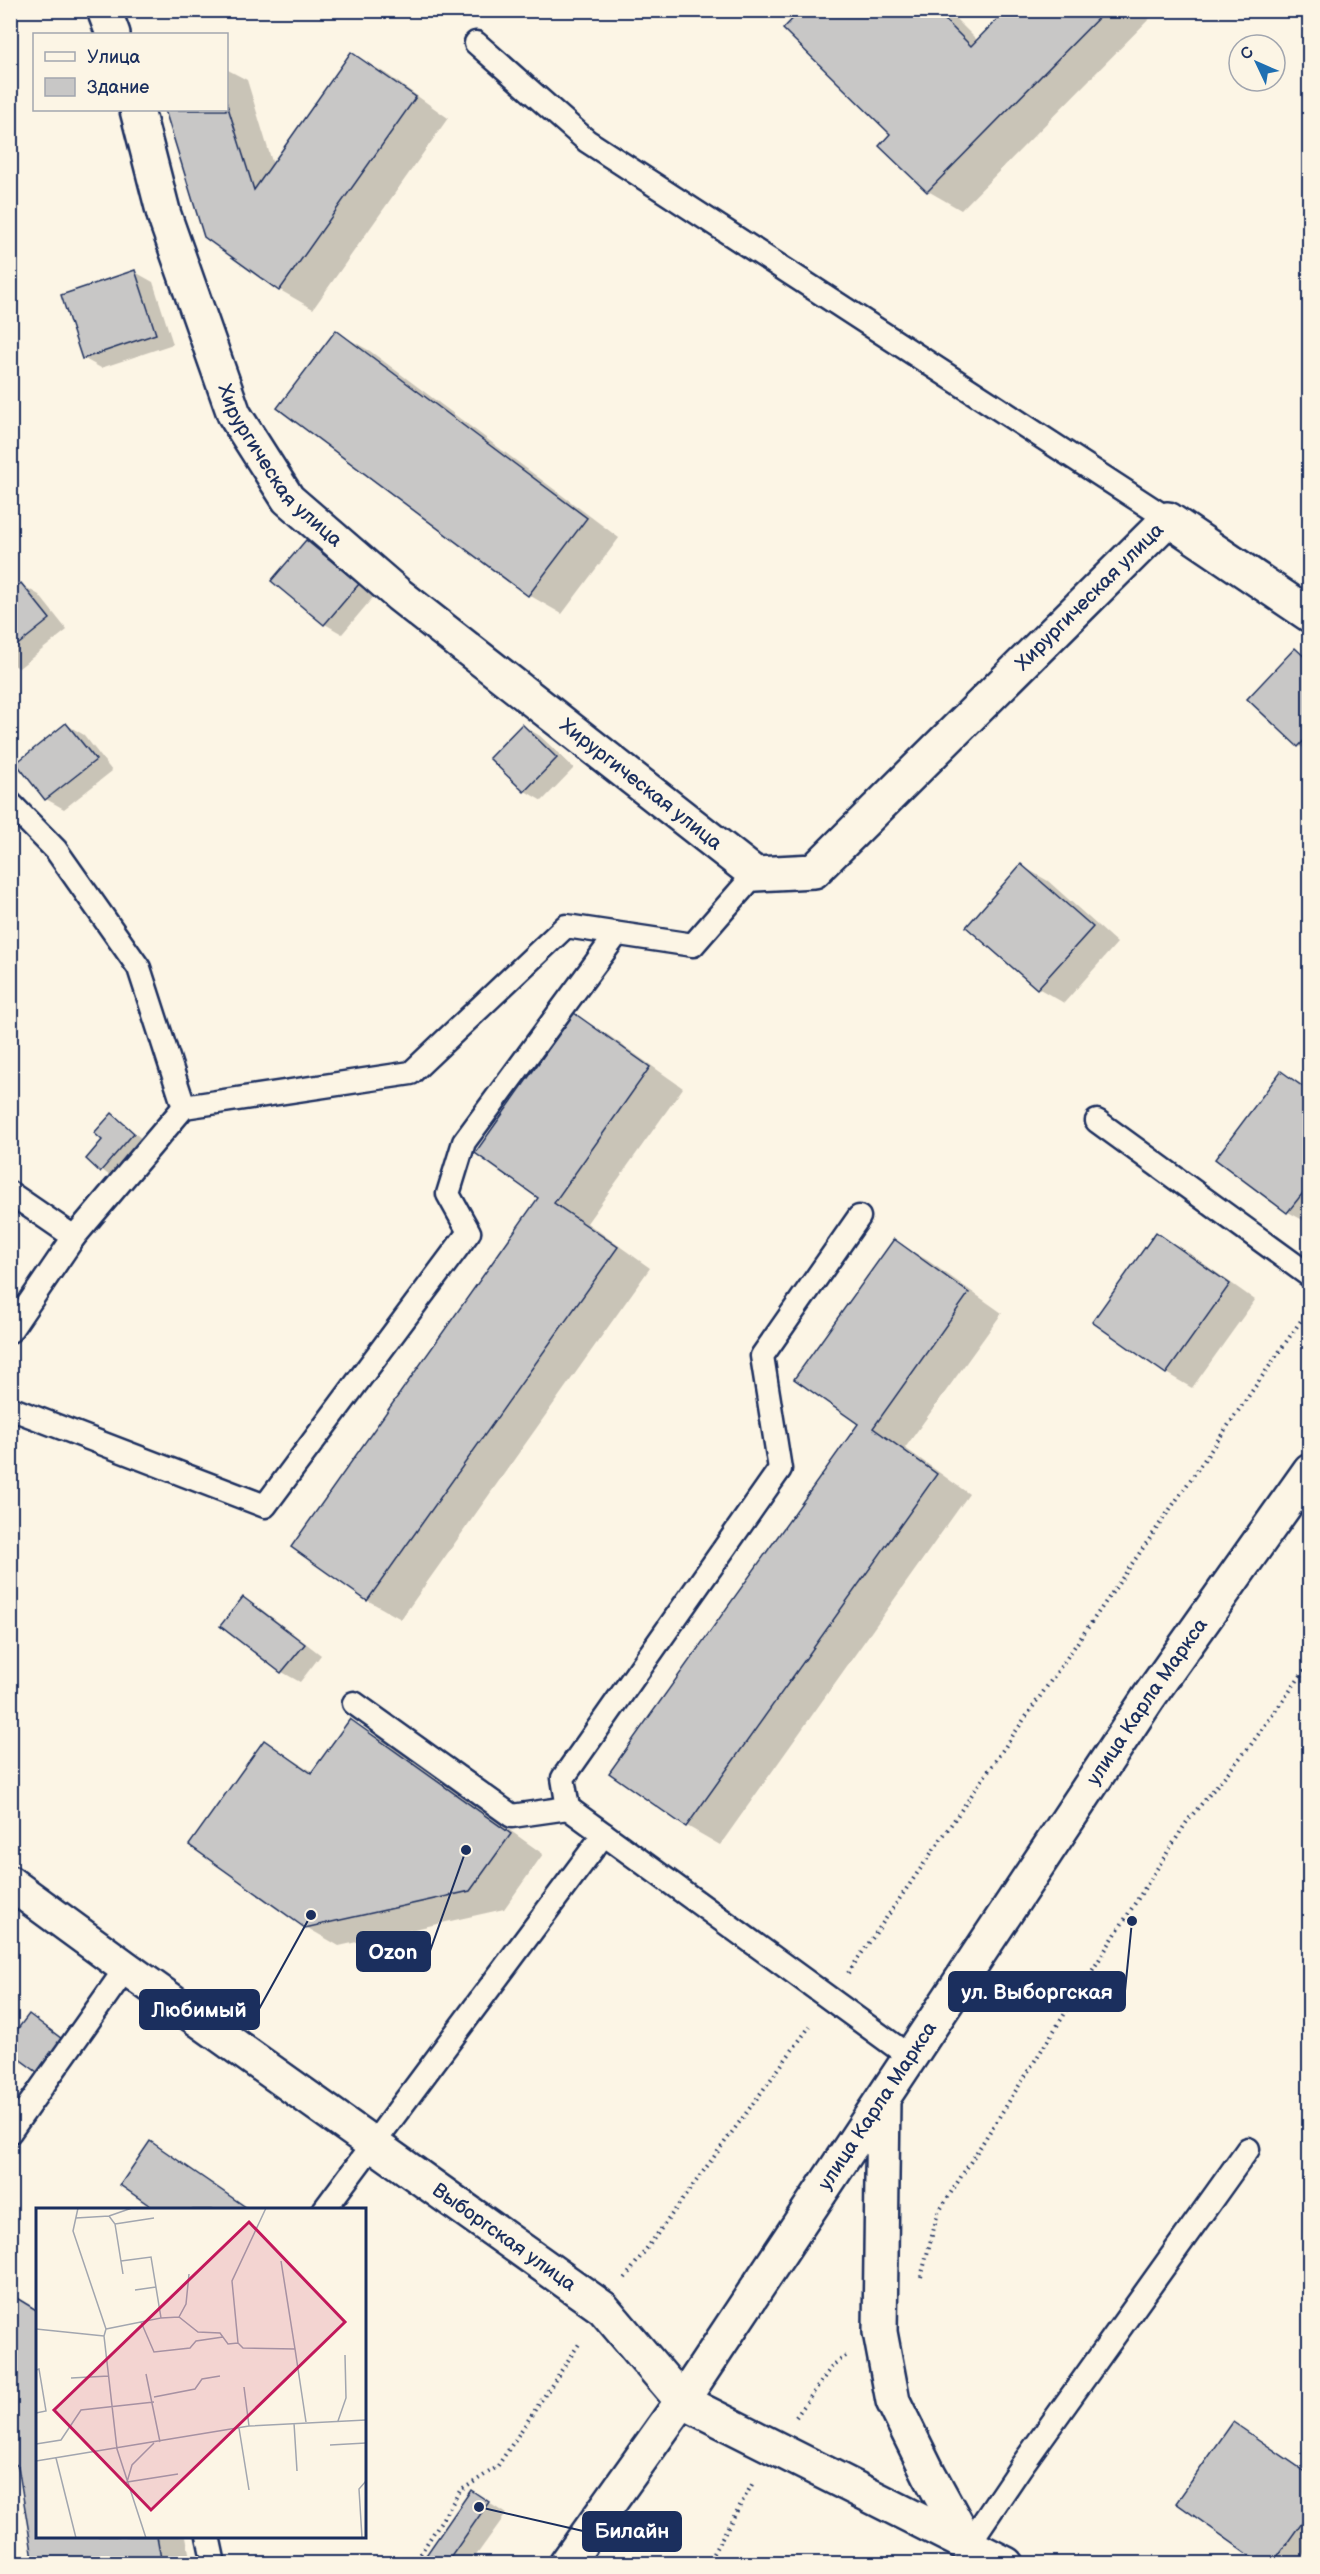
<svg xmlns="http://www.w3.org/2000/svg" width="1320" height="2574" viewBox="0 0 1320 2574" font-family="'Balsamiq Sans',sans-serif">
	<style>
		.shadow { fill: #0003 }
		.building { fill: #c8c7c6; stroke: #1b2f5e; stroke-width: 1.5 }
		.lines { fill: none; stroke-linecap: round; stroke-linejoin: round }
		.lane-casing { stroke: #1b2f5e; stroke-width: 27 }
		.street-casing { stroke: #1b2f5e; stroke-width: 38 }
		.secondary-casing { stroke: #1b2f5e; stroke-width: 38 }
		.highway-casing { stroke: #1b2f5e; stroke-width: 38 }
		.path { stroke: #1b2f5e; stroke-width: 4; stroke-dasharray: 1.5 4.5; stroke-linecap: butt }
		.lane { stroke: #fcf5e5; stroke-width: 22 }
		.street { stroke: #fcf5e5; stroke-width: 33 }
		.secondary { stroke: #fcf5e5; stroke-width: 33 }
		.highway { stroke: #fcf5e5; stroke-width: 33 }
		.labels { text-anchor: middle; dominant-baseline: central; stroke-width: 4.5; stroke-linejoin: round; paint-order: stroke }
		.street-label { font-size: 20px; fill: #1b2f5e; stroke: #fcf5e5 }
		.inset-road { fill: none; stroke: #a2a6af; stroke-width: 1.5 }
		.view { fill: #c2185b; fill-opacity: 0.15; stroke: #c2185b; stroke-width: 3 }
		.inset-edge { fill: none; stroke: #1b2f5e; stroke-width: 3 }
		.leader { fill: none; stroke: #1b2f5e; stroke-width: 2 }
		.callout-dot { fill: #1b2f5e; stroke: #fcf5e5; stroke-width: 2 }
		.callout { fill: #1b2f5e; stroke: #1b2f5e; stroke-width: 2 }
		.callout-label { font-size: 21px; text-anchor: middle; font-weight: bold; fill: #fff }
	</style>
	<rect width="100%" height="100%" fill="#fcf5e5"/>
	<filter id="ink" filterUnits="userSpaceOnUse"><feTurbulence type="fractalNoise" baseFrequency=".0167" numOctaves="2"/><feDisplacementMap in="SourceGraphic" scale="12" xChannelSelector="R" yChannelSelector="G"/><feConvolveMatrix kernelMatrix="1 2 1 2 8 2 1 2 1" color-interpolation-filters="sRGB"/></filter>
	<g filter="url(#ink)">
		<g class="shadow">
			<polygon points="803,10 947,10 978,41 1009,10 1158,10 961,210 928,191 881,146 892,134"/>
			<polygon points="352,54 385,73 448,118 313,309 280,290 206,236 167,110 226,110 226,69 247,80 273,165"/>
			<polygon points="135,272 153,282 173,344 101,368 83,358"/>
			<polygon points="336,332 370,351 619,538 562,614 529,595"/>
			<polygon points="306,542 323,552 375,595 342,634 325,624 273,581"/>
			<polygon points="22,585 39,595 67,630 19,668 10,663 10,594"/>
			<polygon points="1295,650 1310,658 1310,752 1298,745"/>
			<polygon points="67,725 84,735 112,771 64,809 46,799 18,763"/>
			<polygon points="522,725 540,736 574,768 542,801 525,791"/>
			<polygon points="10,845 15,848 10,856"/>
			<polygon points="1022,866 1048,881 1117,943 1064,1003 1038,988 969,927"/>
			<polygon points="575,1015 608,1035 683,1088 587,1223 650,1268 401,1619 367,1600 541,1198"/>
			<polygon points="1282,1073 1310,1089 1310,1224 1288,1212 1217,1159"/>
			<polygon points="112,1115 142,1139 110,1176 88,1159 104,1140"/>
			<polygon points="1157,1234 1183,1249 1255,1300 1192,1388 1166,1373"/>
			<polygon points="894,1241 927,1260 1002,1313 905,1448 969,1494 720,1845 687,1826 860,1424"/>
			<polygon points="243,1599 261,1609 321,1655 300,1682 282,1672 222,1626"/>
			<polygon points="350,1721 383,1740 543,1854 504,1909 339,1946 306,1927 265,1742 313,1772"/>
			<polygon points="30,2016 70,2045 46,2076 38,2071"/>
			<polygon points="151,2143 168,2153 250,2210 158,2210"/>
			<polygon points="10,2294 38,2311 38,2536 186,2536 191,2564 36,2564 20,2465 10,2459"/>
			<polygon points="1234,2424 1310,2475 1310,2545 1297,2564 1264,2564"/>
			<polygon points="472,2492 506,2514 470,2564 421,2564"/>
		</g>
		<g class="building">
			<polygon points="801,10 935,10 971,46 1006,10 1106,10 927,192 879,146 890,134 783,29"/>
			<polygon points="351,52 416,97 279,291 204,237 165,110 226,110 226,101 254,190"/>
			<polygon points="135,270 156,334 82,359 61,295"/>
			<polygon points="336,330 587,518 528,596 277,408"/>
			<polygon points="306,540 359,584 324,625 271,581"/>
			<polygon points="21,583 50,619 10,651 10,592"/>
			<polygon points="1295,648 1310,662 1310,734 1298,747 1247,699"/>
			<polygon points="66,723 96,760 45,800 16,763"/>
			<polygon points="522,724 557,758 524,792 489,758"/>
			<polygon points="1021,864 1093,927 1037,989 966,927"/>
			<polygon points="574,1013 650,1067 554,1203 618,1247 367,1601 291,1547 538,1198 475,1153"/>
			<polygon points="1281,1071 1310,1092 1310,1184 1287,1213 1215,1159"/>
			<polygon points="112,1113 134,1133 100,1172 86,1159 102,1140 94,1133"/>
			<polygon points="1156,1232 1230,1284 1166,1374 1092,1322"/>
			<polygon points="894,1239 969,1293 873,1428 937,1474 686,1827 609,1773 858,1424 794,1379"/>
			<polygon points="243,1597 305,1644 281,1673 220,1626"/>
			<polygon points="350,1719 511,1834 470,1891 305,1928 189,1845 264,1740 311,1773"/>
			<polygon points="29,2014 62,2039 37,2072 10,2052 10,2039"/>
			<polygon points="150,2141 250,2210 156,2210 120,2185"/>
			<polygon points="10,2294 38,2311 38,2536 157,2536 162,2564 34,2564 18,2466 10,2461"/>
			<polygon points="1233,2422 1310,2475 1310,2511 1272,2564 1262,2564 1176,2503"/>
			<polygon points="471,2490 489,2502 446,2564 420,2564"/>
		</g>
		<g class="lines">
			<g class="lane-casing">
				<g id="lane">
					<polyline points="476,43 587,141 1168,519"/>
					<polyline points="10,803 56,850 139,968 184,1107"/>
					<polyline points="1097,1121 1310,1276"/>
					<polyline points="10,1193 74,1237 10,1331"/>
					<polyline points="74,1237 184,1107 411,1073 566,926 693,945 755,874"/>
					<polyline points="10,1408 265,1506 469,1232 448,1194 464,1142 617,934"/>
					<polyline points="354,1703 512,1816 568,1808 910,2057"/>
					<polyline points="568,1808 563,1778 780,1469 762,1356 859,1217"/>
					<polyline points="10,2132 126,1968"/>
					<polyline points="324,2210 604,1834"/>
					<polyline points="208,2536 214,2564"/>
					<polyline points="968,2545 1020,2468 1248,2149"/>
				</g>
			</g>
			<g class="street-casing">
				<g id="street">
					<polyline points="104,10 113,34"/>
					<path id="s1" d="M137 110 164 215 234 414 288 499 399 595 755 874 814 871 1168 519 1310 615"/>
					<path id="s2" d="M10 1883 126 1968 603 2308 682 2401"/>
				</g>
			</g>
			<g class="secondary-casing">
				<g id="secondary">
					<polyline points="883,2099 880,2332 893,2401 929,2474 968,2545"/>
					<polyline points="682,2401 1006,2564"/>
				</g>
			</g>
			<g class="highway-casing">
				<g id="highway">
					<path id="s3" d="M566 2564 682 2401 1149 1697 1310 1470"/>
				</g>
			</g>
			<g class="path">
				<polyline points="848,1973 1309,1309"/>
				<polyline points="921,2277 938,2213 1188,1820 1250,1746 1310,1663"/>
				<polyline points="625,2278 810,2026"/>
				<polyline points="796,2417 833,2365 846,2356"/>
				<polyline points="414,2564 460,2491 497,2467 581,2341"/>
				<polyline points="707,2564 754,2481"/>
			</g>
			<use href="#lane" class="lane"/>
			<use href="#street" class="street"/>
			<use href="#secondary" class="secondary"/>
			<use href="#highway" class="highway"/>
		</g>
	</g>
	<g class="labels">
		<g class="street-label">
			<text stroke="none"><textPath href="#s1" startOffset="388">Хирургическая улица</textPath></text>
			<text stroke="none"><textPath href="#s1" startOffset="1467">Хирургическая улица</textPath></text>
			<text stroke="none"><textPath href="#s1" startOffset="874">Хирургическая улица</textPath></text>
			<text stroke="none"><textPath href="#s3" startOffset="1040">улица Карла Маркса</textPath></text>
			<text stroke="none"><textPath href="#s3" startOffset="554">улица Карла Маркса</textPath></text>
			<text stroke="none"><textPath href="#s2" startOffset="608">Выборгская улица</textPath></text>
		</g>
	</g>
	<g transform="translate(36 2208)">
		<rect width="330" height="330" fill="#fcf5e5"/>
		<path class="inset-road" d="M42 0 37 23 70 121 68 128 81 241 110 330M230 0 196 73 202 135 207 140 259 141 270 214M73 8 96 0M40 10 73 8 79 16 87 66M79 16 118 10M245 53 259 141M99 82 120 79M143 109 150 96 153 66M125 110 143 109 162 124 184 125 192 136 202 135M105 114 118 144 154 140 160 133 187 129M0 121 68 128M70 121 125 110 115 49 85 53M0 162 3 161 10 203 0 205M110 166 124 234M35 170 73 168M208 179 213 218M118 189 159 181 166 171 184 168M302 213 310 190 309 147M258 215 261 263M203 220 213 282M118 235 96 257 91 274 142 266M0 236 25 232 45 202 118 194M294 237 330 235M20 250 40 330M0 253 213 218 330 212M326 330 323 281 330 273"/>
		<path class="view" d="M213 14 309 114 115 302 18 202Z"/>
		<rect width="330" height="330" class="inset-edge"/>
	</g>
	<path class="leader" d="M466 1850L430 1951M1132 1921L1125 1991M311 1915L259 2009M479 2507L583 2531"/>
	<g class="callout-dot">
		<circle cx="466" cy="1850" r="6"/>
		<circle cx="1132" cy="1921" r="6"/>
		<circle cx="311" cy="1915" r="6"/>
		<circle cx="479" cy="2507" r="6"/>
	</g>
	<g class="callout">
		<rect x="357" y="1932" width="73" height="39" rx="6"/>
		<rect x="949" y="1972" width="176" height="39" rx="6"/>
		<rect x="140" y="1990" width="119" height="39" rx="6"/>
		<rect x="583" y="2512" width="98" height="39" rx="6"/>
	</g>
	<g class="callout-label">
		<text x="393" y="1959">Ozon</text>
		<text x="1037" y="1999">ул. Выборгская</text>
		<text x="199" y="2017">Любимый</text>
		<text x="632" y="2538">Билайн</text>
	</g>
	<rect width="1320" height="2574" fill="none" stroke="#fcf5e5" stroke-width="36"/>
	<rect x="18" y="18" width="1284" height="2538" fill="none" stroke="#1b2f5e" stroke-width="2" filter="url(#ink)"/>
	<rect x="33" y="33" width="195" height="78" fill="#fcf5e5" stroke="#a2a6af" stroke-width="1.5"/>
	<rect x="45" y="52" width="30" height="9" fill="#fcf5e5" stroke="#a2a6af" stroke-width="1.5"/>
	<text x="87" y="63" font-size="18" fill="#1b2f5e">Улица</text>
	<rect x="45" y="78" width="30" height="18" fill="#c8c7c6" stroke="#a2a6af" stroke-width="1.5"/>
	<text x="87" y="93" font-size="18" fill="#1b2f5e">Здание</text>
	<g transform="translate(1257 63) rotate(314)"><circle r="28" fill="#fcf5e5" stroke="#a2a6af" stroke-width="1.5"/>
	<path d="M0-4.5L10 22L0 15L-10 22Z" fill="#1f6fb2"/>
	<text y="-9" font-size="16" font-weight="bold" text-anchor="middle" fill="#1b2f5e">С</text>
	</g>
</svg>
